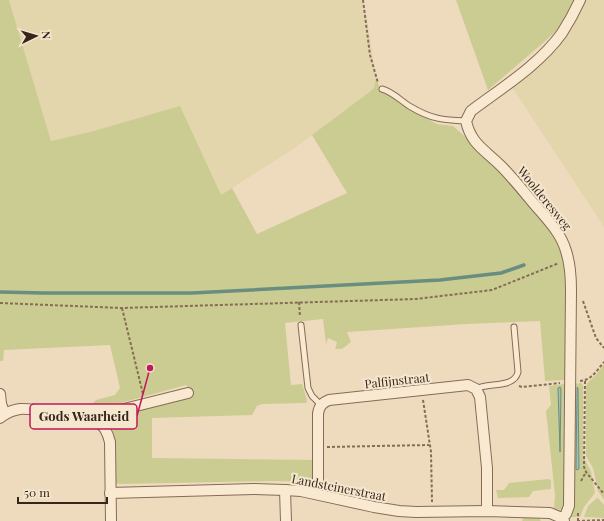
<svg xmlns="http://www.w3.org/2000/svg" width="604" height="521" viewBox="0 0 604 521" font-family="'Playfair Display',serif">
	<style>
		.farmland { fill: #e3d5ac }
		.green { fill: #cbcc92; fill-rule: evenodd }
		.water { fill: #a2bfb4; stroke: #698d80 }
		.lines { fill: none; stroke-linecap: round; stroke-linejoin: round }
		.stream { stroke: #698d80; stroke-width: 3.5 }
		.service-casing { stroke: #866b57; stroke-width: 7 }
		.minor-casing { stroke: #866b57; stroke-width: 12 }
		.path { stroke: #866b57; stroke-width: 2; stroke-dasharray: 3 2; stroke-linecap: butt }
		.service { stroke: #f9e9d1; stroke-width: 5 }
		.minor { stroke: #f9e9d1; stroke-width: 10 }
		.labels { text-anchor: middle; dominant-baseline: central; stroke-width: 4; stroke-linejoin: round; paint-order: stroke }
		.street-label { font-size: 12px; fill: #35251c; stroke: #f5e6ce }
		.leader { fill: none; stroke: #c2185b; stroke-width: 1.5 }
		.callout-dot { fill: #c2185b; stroke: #f5e6ce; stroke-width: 1.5 }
		.callout { fill: #f5e6ce; stroke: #c2185b; stroke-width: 1.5 }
		.callout-label { font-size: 13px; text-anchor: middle; font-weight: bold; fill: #35251c }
	</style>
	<rect width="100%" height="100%" fill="#eedbbe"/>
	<g class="farmland">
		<polygon points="9,0 362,0 366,12 376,78 374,87 372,90 292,150 221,195 94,131 51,141"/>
		<polygon points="585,0 604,0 604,227 512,87 576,18"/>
	</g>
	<g class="green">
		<polygon points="0,0 9,0 51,141 94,131 180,106 221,195 232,188 257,234 347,193 312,135 372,90 374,87 376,78 380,88 402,105 437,124 453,126 495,163 555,233 567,267 565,380 545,381 540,321 467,324 347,332 351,342 342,349 335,349 337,342 328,338 326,344 323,319 285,323 291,385 302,384 307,400 306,403 262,404 257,406 252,415 152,418 152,458 317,460 315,482 274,481 119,484 116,483 114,476 113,422 117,416 129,411 192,394 186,385 117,404 104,411 89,407 96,400 115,395 120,388 110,345 4,350 3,361 0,361"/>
		<polygon points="456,0 575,0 560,27 543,43 488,90"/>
		<polygon points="604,364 604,500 598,491 593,468 586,456 586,386 588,382 595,376"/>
		<path d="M581 383 583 385V456L591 471 595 493 584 507 580 517H570L572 505 574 384ZM576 387 578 388 579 469 576 470Z"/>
		<polygon points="565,384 565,505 562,511 554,508 555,495 546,411 551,405 549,386"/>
		<polygon points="549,479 551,481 551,489 533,491 529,497 498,498 496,490 504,490 509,483"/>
		<polygon points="597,498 598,498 604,505 604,518 584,517 588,506"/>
		<polygon points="524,517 539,518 541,521 522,521"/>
	</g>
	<g class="water">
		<polygon points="560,387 561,389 560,452 558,388"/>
		<polygon points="577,387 578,388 579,469 577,470 576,469"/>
	</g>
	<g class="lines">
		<polyline class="stream" points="0,292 43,293 192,293 440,280 501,273 524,265"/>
		<g class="service-casing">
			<g id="service">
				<path d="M382 89C393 92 401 101 411 107 431 119 443 120 466 121"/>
				<polyline points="301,325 308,388 312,396 321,405"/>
				<path d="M476 389C488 382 514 389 518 372L514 327"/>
			</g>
		</g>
		<g class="minor-casing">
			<g id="minor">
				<polyline points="0,394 1,404 5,414"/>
				<path d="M0 418C6 413 12 410 20 409 29 408 89 417 97 421 104 425 108 434 110 442L111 521"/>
				<polyline points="101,425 111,415 120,410 188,393"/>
				<polyline points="285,490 286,521"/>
				<polyline points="110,493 254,489 285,490 301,491 374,507 399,511 416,512 487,511 550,513 562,518"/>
				<path d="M316 494 318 481V414C319 406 322 403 329 400L468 385 476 389 480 397 487 468V511"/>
				<path d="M564 521 562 518 566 514 569 506 571 290C571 277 570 263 566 251 561 233 547 219 535 205 524 192 513 178 501 166 485 150 471 144 466 121L471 111C503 87 539 65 562 33 569 22 575 11 580 0"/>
			</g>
		</g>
		<g class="path">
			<polyline points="363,0 370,55 378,83"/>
			<polyline points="583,301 596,338 604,348"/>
			<polyline points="299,302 300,317"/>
			<polyline points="0,303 122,308 416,299 492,290 559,263"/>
			<polyline points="122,308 143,394"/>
			<path d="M580 381C592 380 597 370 604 362"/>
			<polyline points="585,381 584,467 586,472 604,494"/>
			<polyline points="519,386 522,387 560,383"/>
			<polyline points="423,400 431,452 432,502"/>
			<polyline points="327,447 429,445"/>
			<polyline points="581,481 586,472"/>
			<polyline points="577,521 604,520"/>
			<polyline points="578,521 578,513"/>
		</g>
		<use href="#service" class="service"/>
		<use href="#minor" class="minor"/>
	</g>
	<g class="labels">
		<g class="street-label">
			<text transform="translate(545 198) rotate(51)">Woolderesweg</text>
			<text transform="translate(397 380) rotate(-6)">Palfijnstraat</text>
			<text transform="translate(339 487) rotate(11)">Landsteinerstraat</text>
		</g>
	</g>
	<path class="leader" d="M150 368L137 416"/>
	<circle class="callout-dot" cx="150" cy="368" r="4"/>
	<rect class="callout" x="30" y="404" width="107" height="25" rx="4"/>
	<g class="callout-label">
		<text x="84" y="421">Gods Waarheid</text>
	</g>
	<g transform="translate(36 36) rotate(85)" stroke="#f5e6ce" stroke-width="3" paint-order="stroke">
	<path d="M0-3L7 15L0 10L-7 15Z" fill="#35251c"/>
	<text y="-6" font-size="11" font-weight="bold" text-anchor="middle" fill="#35251c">N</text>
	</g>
	<path d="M18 497v6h89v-6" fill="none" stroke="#35251c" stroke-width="2"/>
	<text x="24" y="497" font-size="12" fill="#35251c" stroke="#f5e6ce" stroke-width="3" paint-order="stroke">50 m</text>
</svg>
